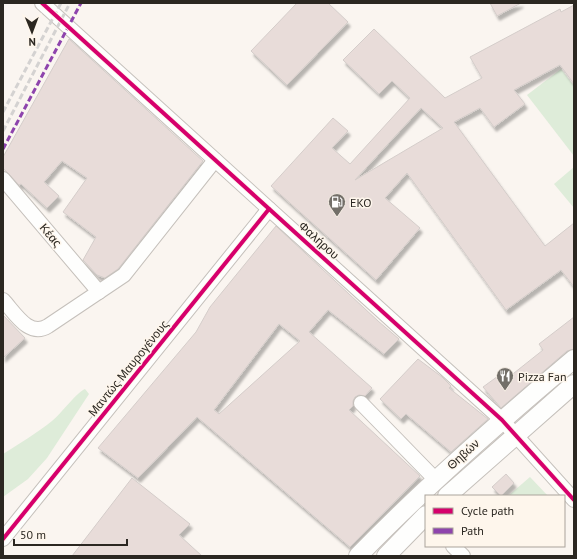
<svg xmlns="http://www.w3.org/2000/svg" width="577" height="559" viewBox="0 0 577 559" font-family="'PT Sans',sans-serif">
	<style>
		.green { fill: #deecd9 }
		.building { fill: #e8dcd9; stroke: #d4cdca; fill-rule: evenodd; filter: url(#shadow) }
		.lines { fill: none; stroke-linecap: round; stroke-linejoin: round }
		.minor-casing { stroke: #c5c0bb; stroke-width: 16 }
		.major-casing { stroke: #c5c0bb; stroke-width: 20 }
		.minor { stroke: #fefefd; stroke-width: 14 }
		.major { stroke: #fefefd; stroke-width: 18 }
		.rail { stroke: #d4d2d1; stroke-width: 3; stroke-dasharray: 6 3; stroke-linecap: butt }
		.quiet { stroke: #8e44ad; stroke-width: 3; stroke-dasharray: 6 3; stroke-linecap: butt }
		.cycleway-casing { stroke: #fef6ec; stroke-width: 6 }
		.cycleway { stroke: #d6006c; stroke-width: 4 }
		.labels { text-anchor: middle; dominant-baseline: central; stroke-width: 3; stroke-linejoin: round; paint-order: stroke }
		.poi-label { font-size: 12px; fill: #2b2721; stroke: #fef6ec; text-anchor: start }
		.street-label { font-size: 12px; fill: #2b2721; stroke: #fef6ec }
	</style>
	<defs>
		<filter id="shadow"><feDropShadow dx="2.5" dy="4.5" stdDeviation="1" flood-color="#0004"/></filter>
	</defs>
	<rect width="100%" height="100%" fill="#faf5f0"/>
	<g class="green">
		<polygon points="561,69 574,86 574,156 527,95"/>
		<polygon points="574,167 574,208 554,184"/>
		<path d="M85 389 89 394 47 458 28 479 3 497V454C19 444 37 433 52 421 61 414 77 392 85 389Z"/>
		<polygon points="530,477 548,496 508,496"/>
	</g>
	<g class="building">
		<polygon points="297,3 328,3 348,22 287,85 251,51"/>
		<polygon points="490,3 521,3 497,16"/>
		<path d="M574 5V84L560 65 514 90 525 104 494 127 480 108 454 122 545 246 574 223V287L561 270 506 310 407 173 385 198 420 228 376 280 271 186 333 118 348 131 332 148 350 164 410 98 392 81 379 94 343 60 374 29 445 98 482 78 470 57 560 9 561 12ZM421 108 443 128 355 180Z"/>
		<polygon points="69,39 203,161 118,269 105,278 97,275 83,260 96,237 63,212 87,178 62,161 44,182 59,196 47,208 21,184 19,185 3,168 3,157"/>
		<path d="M276 226 378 321 399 339 384 354 328 310 309 332 372 388 365 396 359 395 355 397 353 401V406L349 410 420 476 350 547 197 417 138 478 98 448 196 332 210 307ZM279 324 300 341 219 414 214 410Z"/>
		<polygon points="3,315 25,338 3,358"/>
		<polygon points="574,317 574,349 567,351 501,408 483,387 505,371 509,377 543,350 539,344"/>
		<polygon points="418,359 442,377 451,386 449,388 488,419 451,452 406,414 401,419 380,399"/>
		<polygon points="506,474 514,483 501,496 492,487"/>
		<polygon points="132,478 190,524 179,535 202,556 72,556"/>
	</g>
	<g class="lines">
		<g class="minor-casing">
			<g id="minor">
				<polyline points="42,3 502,420 574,500"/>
				<polyline points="3,179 99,292"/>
				<path d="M3 300C15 313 29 338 48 326L124 275 215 160"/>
				<polyline points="361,403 435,479"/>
				<polyline points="3,539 269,209"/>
				<polyline points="453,546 463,556"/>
			</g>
		</g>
		<g class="major-casing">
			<g id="major">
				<polyline points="447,496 574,384"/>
				<path d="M358 556C426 486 499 422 574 359"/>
				<polyline points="386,556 426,515"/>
			</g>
		</g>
		<use href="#minor" class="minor"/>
		<use href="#major" class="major"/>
		<g class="rail">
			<polyline points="3,112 61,3"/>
			<polyline points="3,131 70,3"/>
		</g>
		<polyline class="quiet" points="3,149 81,3"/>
		<g class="cycleway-casing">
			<g id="cycleway">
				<polyline points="42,3 502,420 574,500"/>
				<polyline points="3,539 269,209"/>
			</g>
		</g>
		<use href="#cycleway" class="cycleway"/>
	</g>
	<defs>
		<g id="fuel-pin" transform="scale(0.9)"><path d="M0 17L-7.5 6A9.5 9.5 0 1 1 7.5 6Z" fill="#736f69" stroke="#fef6ec"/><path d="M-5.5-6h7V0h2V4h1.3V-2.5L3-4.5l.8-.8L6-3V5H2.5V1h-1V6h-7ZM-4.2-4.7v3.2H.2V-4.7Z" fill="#fff"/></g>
		<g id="restaurant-pin" transform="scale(0.9)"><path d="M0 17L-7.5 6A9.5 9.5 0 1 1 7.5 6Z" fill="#736f69" stroke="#fef6ec"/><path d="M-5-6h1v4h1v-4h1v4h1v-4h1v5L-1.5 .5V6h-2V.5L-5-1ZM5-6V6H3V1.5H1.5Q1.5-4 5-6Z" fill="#fff"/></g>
	</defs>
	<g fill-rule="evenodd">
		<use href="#fuel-pin" x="337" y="202"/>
		<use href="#restaurant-pin" x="505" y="376"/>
	</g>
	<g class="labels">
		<g class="poi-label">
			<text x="350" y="202">EKO</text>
			<text x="518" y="376">Pizza Fan</text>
		</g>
		<g class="street-label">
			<text transform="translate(51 235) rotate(49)">Κέας</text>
			<text transform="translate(319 240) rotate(42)">Φαλήρου</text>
			<text transform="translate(128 368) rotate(-51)">Μαντώς Μαυρογένους</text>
			<text transform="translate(463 454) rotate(-42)">Θηβών</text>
		</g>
	</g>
	<rect width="577" height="559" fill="none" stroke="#2b2721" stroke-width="8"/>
	<rect x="425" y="495" width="140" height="52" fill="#fef6ec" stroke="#aaa39b"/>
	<rect x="433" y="508" width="20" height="6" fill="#d6006c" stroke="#aaa39b"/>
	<text x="461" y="515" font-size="12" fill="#2b2721">Cycle path</text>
	<rect x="433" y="528" width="20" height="6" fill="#8e44ad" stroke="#aaa39b"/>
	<text x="461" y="535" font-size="12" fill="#2b2721">Path</text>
	<g transform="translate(32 32) rotate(179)" stroke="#fef6ec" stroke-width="3" paint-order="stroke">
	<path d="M0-3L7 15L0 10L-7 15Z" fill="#2b2721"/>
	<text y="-6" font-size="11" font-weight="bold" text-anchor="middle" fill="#2b2721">N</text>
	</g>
	<path d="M14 539v6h113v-6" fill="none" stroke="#2b2721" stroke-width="2"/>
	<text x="20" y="539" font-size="12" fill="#2b2721" stroke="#fef6ec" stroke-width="3" paint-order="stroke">50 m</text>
</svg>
